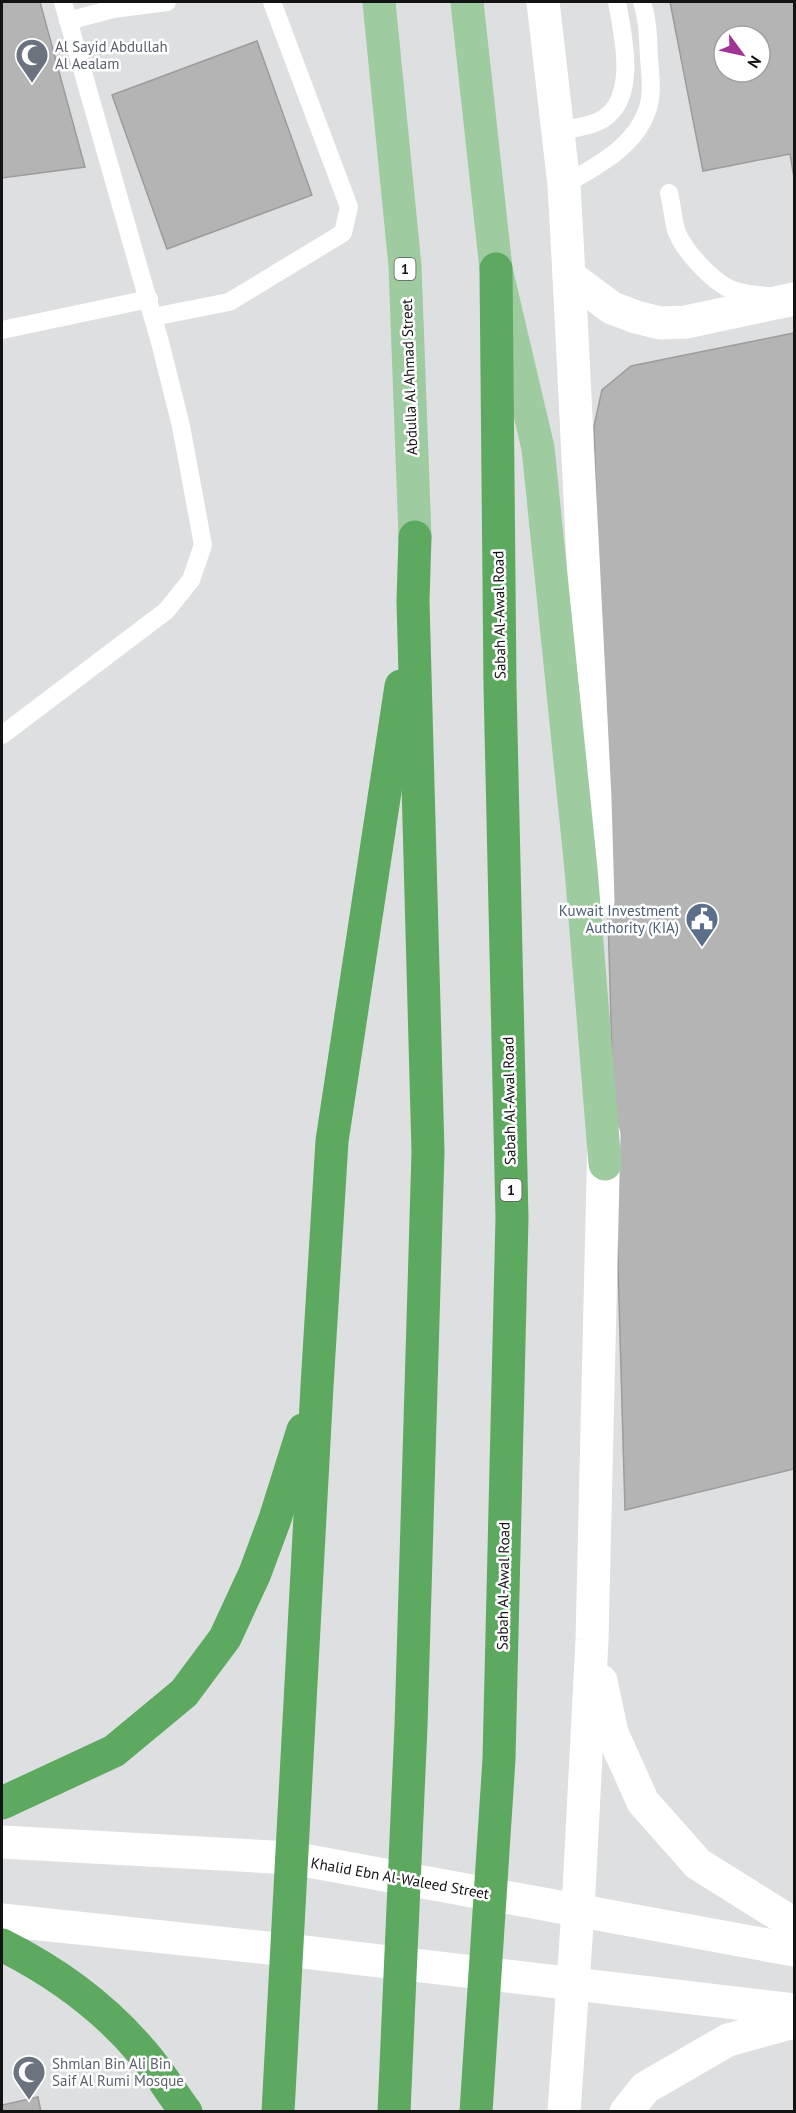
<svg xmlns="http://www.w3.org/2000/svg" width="796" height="2113" viewBox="0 0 796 2113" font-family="'PT Sans',sans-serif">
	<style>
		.building { fill: #b5b4b5; stroke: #9d9c9d; stroke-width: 1.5; fill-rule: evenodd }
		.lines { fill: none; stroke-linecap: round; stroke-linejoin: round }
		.service { stroke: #fff; stroke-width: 18 }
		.minor { stroke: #fff; stroke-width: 33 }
		.secondary { stroke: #fff; stroke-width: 33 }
		.primary { stroke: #9ecba0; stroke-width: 33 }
		.motorway { stroke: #5da960; stroke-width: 33 }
		.labels { text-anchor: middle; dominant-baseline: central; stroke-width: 5; stroke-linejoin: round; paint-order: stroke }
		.shield { fill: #fff; stroke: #5a5a5a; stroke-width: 1.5 }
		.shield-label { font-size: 14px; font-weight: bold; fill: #131313 }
		.worship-label { font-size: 15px; fill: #5b616d; stroke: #fff; text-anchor: start }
		.street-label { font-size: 15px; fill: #131313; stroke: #fff }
		.service-label { font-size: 15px; fill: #4e5e75; stroke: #fff; text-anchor: end }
	</style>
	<rect width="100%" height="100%" fill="#dedfe0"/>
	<g class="building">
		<polygon points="2,2 40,2 85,167 2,178"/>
		<path d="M670 2H794V178L790 154 703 171ZM724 36H760V72H724Z"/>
		<polygon points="257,41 312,195 167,249 112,95"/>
		<polygon points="794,333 794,1469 625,1510 594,426 602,390 631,366"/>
		<polygon points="38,2097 41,2112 2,2112 2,2105"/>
	</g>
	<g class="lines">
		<g class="service">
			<polyline points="68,21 113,9 167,2"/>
			<path d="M558 131C572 128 590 127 603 119 638 97 623 35 617 2"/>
			<path d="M564 185C596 166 636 147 648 108 653 92 650 74 649 57 648 38 648 20 642 2"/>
			<path d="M669 193C672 205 673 218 676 230 683 250 711 280 730 289 742 294 756 295 768 296"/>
			<polyline points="153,317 229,302 343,233 349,207 272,2"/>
			<polyline points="2,330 149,299"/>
			<polyline points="2,735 166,611 191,580 203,545 181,426 161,346 63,2"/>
		</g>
		<polyline class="minor" points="569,276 612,308 636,317 660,323 686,322 794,299"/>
		<g class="secondary">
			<polyline points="543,2 564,185 569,276 595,799 598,901"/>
			<polyline points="601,1681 612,1733 643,1802 698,1864 794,1924"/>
			<polyline points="2,1842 292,1858 794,1950"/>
			<polyline points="2,1920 287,1950 794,2010"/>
			<polyline points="564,2112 578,1910 592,1640 604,1135"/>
			<polyline points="626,2112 645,2088 728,2040 794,2022"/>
		</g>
		<g class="primary">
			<polyline points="379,2 405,266 415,537"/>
			<polyline points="467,2 496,269 538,448 581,869 605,1164"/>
		</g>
		<g class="motorway">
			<polyline points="2,1803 114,1751 184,1693 225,1638 255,1573 275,1519 303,1430"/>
			<path d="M2 1945C54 1971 104 2007 142 2052 158 2070 171 2092 186 2112"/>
			<polyline points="278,2112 317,1386 332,1141 401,686"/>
			<polyline points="394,2112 411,1726 428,1152 413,601 415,537"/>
			<polyline points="476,2112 499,1759 512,1218 500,686 496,269"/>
		</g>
	</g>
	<defs>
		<g id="mosque-pin" transform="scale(1.725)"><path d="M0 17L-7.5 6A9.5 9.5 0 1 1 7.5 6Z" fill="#6b7280" stroke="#fff"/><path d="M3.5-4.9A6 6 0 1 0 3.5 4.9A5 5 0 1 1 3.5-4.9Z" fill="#fff"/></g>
		<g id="civic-pin" transform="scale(1.725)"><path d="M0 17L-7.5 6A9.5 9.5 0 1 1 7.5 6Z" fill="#5c6f8a" stroke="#fff"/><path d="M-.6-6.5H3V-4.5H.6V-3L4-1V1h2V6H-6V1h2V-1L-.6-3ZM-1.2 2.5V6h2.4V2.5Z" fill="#fff"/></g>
	</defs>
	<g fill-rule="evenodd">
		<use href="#mosque-pin" x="32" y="55"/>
		<use href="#civic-pin" x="702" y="919"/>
		<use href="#mosque-pin" x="29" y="2072"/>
	</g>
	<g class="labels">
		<g class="shield">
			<rect x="394.5" y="258" width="21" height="22" rx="4.5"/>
			<rect x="500.5" y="1179" width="21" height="22" rx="4.5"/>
		</g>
		<g class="shield-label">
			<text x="405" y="269">1</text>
			<text x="511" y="1190">1</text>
		</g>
		<g class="worship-label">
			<text x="55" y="46">Al Sayid Abdullah<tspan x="55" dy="17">Al Aealam</tspan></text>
			<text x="52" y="2063">Shmlan Bin Ali Bin<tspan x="52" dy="17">Saif Al Rumi Mosque</tspan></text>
		</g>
		<g class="street-label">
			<text transform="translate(409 377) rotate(-92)">Abdulla Al Ahmad Street</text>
			<text transform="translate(499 615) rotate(-91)">Sabah Al-Awal Road</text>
			<text transform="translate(509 1101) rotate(-91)">Sabah Al-Awal Road</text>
			<text transform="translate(503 1586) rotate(-89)">Sabah Al-Awal Road</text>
			<text transform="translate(400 1878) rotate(10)">Khalid Ebn Al-Waleed Street</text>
		</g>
		<g class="service-label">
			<text x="679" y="910">Kuwait Investment<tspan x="679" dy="17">Authority (KIA)</tspan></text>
		</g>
	</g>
	<rect width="796" height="2113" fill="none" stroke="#131313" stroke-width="6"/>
	<g transform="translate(742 54) rotate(123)"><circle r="28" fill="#ffffff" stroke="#a1a1a1" stroke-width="1.5"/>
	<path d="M0-4.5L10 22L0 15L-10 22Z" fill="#a03494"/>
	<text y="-9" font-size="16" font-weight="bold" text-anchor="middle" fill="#131313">N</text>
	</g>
</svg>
